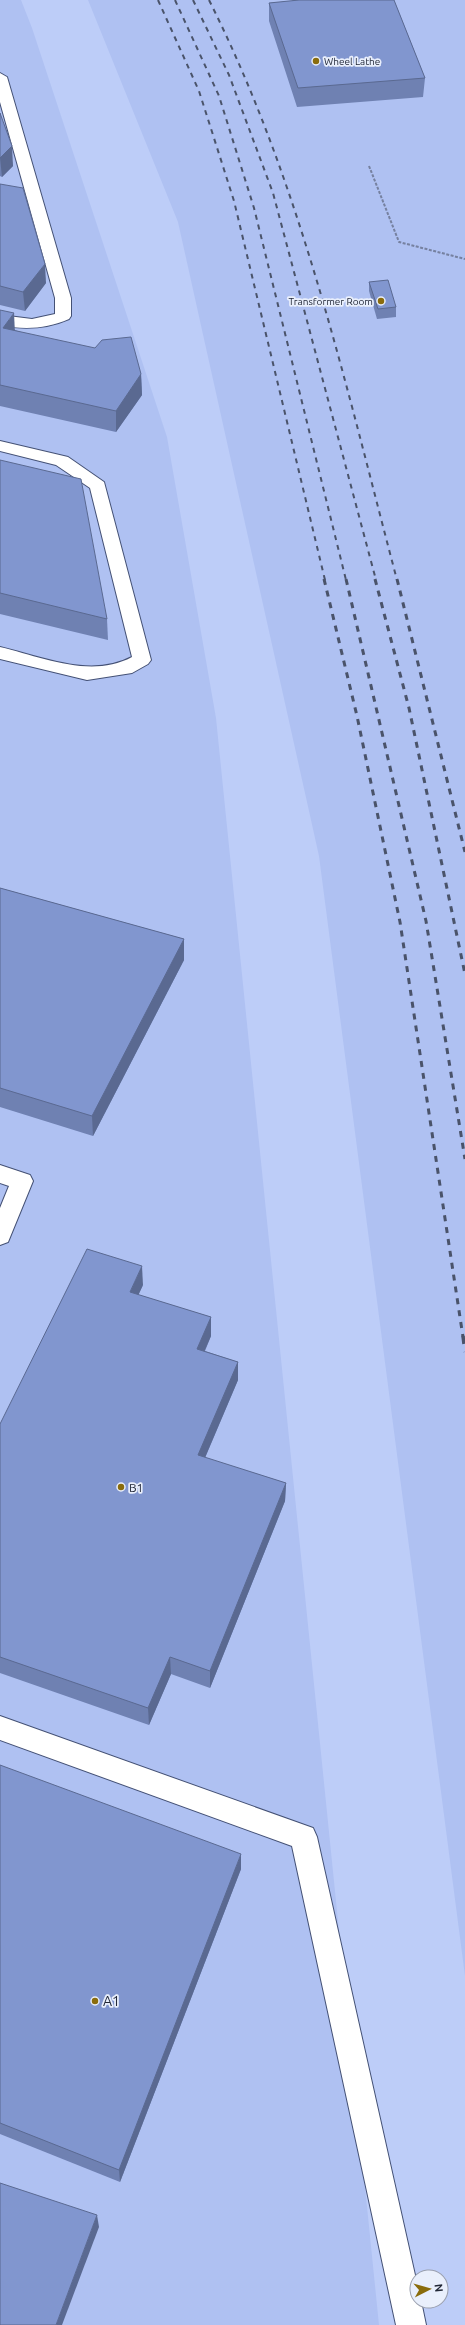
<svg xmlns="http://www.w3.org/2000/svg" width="465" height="2325" viewBox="0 0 465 2325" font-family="Ubuntu,sans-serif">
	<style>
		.built { fill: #afc1f2 }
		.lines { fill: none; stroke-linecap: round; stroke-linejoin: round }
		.minor-casing { stroke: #445175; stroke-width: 2 }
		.path { stroke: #7681a0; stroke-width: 2; stroke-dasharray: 3 1.5; stroke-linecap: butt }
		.minor { fill: #fff; fill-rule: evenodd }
		.rail-far2 { stroke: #4a536a; stroke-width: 2; stroke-dasharray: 5 5; stroke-linecap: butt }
		.rail-far1 { stroke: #4a536a; stroke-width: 3; stroke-dasharray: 6 6; stroke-linecap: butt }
		.rail { stroke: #4a536a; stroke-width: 3.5; stroke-dasharray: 8 8; stroke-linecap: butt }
		.wall { fill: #6f81b2 }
		.shaded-wall { fill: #5a6991 }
		.building { fill: #8196cf; stroke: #5a6991 }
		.poi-dot { fill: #8a6c0c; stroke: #e9effc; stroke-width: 1.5 }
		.labels { text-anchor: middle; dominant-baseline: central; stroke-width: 3.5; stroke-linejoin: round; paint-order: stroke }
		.far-poi-label { font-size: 10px; fill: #222838; stroke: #e9effc; text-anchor: start }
		.poi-label { font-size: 12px; fill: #222838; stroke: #e9effc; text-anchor: start }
		.near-poi-label { font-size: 14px; fill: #222838; stroke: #e9effc; text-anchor: start }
	</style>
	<rect width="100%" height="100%" fill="#bdcdf8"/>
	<g class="built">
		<polygon points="0,0 21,0 32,28 167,437 216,718 379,2325 0,2325"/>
		<polygon points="88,0 465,0 465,1976 319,856 178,222"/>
	</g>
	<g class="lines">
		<g class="minor-casing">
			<g id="minor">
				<path d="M0 73 7 77 71 298V316L69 319C46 329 24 330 0 325V315L32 319 55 314V298L0 102Z"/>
				<path d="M0 441 68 457 104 482 151 660 148 664 132 673 87 680 0 659V647C42 657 91 679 132 657L90 488 56 465 0 451Z"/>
				<polygon points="0,1165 30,1175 33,1181 8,1242 0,1245 0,1208 9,1186 0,1183"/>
				<polygon points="0,1716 313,1828 317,1837 417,2284 417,2301 421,2301 426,2325 396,2325 292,1846 0,1740"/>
			</g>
		</g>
		<polyline class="path" points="369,166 399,242 465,259"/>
		<use href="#minor" class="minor"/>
		<g class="rail-far2">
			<polyline points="158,0 199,91 234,201 325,580"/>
			<polyline points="175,0 219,96 254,208 346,580"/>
			<polyline points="193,0 229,75 273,193 376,580"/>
			<path d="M209 0C301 183 345 383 397 580"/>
		</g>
		<g class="rail-far1">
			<polyline points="324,579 357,716 400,922 463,1337"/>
			<polyline points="346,579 426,921 465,1159"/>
			<polyline points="375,579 409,708 465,974"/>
			<polyline points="397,579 465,852"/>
		</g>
		<polyline class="rail" points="463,1336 465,1352"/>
	</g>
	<g class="wall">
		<polygon points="292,0 394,0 425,78 423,97 297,107 269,21 269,3 293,1"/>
		<polygon points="0,113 13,166 2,177 0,176"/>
		<polygon points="0,184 46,283 25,311 0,305"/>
		<polygon points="369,282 396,307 396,317 377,319 369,291"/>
		<polygon points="0,310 15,330 141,374 142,395 116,432 0,406"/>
		<polygon points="0,460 107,619 108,640 0,614"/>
		<polygon points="0,888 184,939 184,960 93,1136 0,1107"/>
		<polygon points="143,1285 138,1295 211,1317 211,1336 205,1351 238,1362 238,1380 205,1458 286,1483 285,1501 210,1688 171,1674 149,1725 0,1673 0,1424"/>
		<polygon points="0,1765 241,1869 120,2182 0,2134"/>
	</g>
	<g class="shaded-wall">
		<polygon points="12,146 13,166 2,177 0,158"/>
		<polygon points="45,264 46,283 25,311 23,292"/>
		<polygon points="14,313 15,334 3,328"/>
		<polygon points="141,374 142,395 116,432 116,411"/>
		<polygon points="184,939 184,960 93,1136 92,1116"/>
		<polygon points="142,1266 143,1285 131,1311 130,1292"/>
		<polygon points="211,1317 211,1336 197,1368 197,1349"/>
		<polygon points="238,1362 238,1380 198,1474 198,1455"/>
		<polygon points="286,1483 285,1501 210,1688 210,1671"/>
		<polygon points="170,1657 171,1674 149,1725 148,1708"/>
		<polygon points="241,1854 241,1869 120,2182 119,2170"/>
		<polygon points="97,2215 99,2227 62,2325 56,2325"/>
	</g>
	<g class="building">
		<polygon points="299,0 394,0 425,78 298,88 269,3"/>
		<polygon points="0,113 12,146 0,158"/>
		<polygon points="0,184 23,188 45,264 23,292 0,286"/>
		<polygon points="388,280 396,307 378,309 369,282"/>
		<polygon points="0,310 14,313 3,328 95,348 102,340 131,337 141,374 116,411 0,385"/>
		<polygon points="0,460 81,479 107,619 0,593"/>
		<polygon points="0,888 184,939 92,1116 0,1088"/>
		<polygon points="87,1249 142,1266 130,1292 211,1317 197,1349 238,1362 198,1455 286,1483 210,1671 170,1657 148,1708 0,1657 0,1424"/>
		<polygon points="0,1765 241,1854 119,2170 0,2123"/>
		<polygon points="0,2183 97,2215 56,2325 0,2325"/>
	</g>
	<g class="poi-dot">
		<circle cx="316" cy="61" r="4"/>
		<circle cx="381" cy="301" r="4"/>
		<circle cx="121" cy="1487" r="4"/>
		<circle cx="95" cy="2001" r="4"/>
	</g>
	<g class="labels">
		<g class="far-poi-label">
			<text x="324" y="61">Wheel Lathe</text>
			<text x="373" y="301" text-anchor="end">Transformer Room</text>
		</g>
		<g class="poi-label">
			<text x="129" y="1487">B1</text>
		</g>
		<g class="near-poi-label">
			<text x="103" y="2001">A1</text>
		</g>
	</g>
	<g transform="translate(429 2289) rotate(84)"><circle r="19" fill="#e9effc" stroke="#999fae"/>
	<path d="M0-3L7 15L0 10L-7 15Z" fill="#8a6c0c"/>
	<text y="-6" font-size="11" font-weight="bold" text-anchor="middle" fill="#222838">N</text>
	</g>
</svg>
